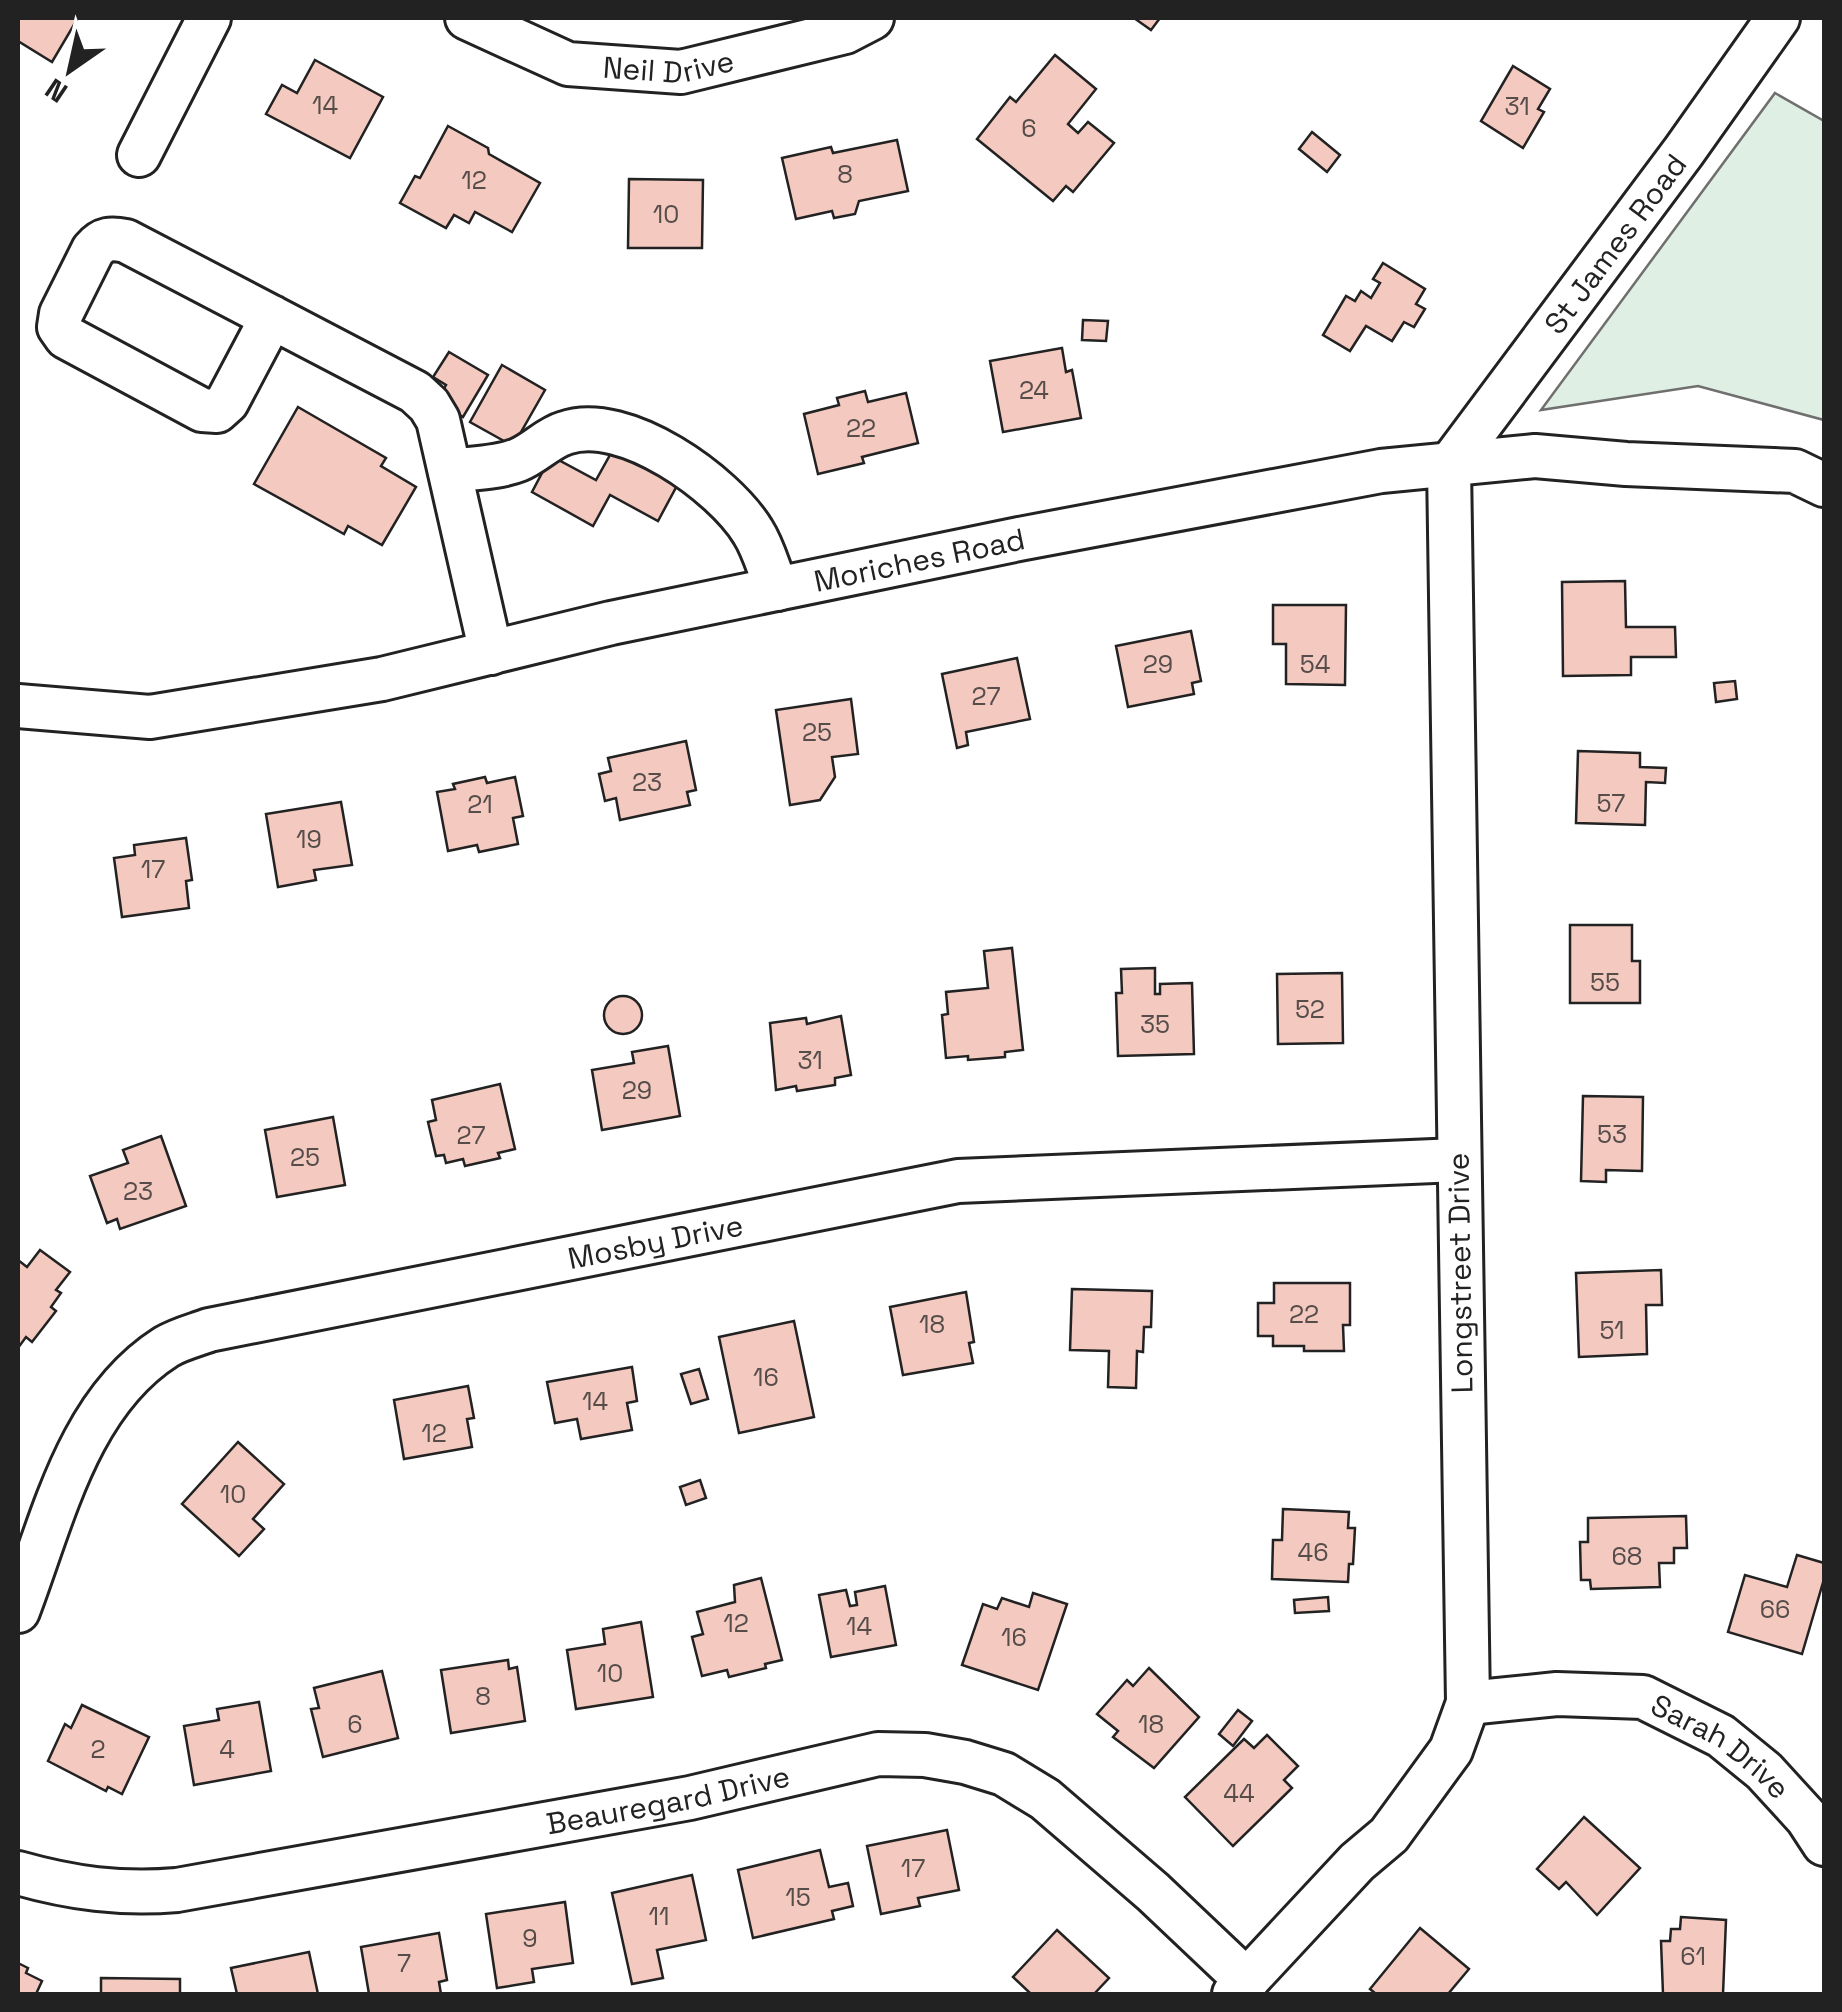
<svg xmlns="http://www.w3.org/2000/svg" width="1842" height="2012" viewBox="0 0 1842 2012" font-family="'Space Grotesk',sans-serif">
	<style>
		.green { fill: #e0efe3; stroke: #6f6f6f; stroke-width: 2.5 }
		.building { fill: #f3c9c0; stroke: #222; stroke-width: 2.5 }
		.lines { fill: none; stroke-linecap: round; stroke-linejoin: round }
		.minor-casing { stroke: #222; stroke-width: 48 }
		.minor { stroke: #fff; stroke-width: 42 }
		.labels { text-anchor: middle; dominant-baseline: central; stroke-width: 8; stroke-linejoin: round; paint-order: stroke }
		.number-label { font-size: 25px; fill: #564c4a }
		.street-label { font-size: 30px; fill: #222; stroke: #fff }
	</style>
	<rect width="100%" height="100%" fill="#fff"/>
	<polygon class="green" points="1775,93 1824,121 1824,420 1698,386 1541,410"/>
	<g class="building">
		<polygon points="18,18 78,18 52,62 18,41"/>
		<polygon points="1134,18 1160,18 1151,30"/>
		<polygon points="1055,55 1096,89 1068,124 1078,133 1088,122 1114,143 1073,192 1066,186 1053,201 977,139 1010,97 1016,102"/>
		<polygon points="315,60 383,97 350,158 266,114 282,85 297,93"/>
		<polygon points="1513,66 1550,89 1538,109 1544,112 1523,148 1481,121"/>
		<polygon points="448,126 488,148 489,154 540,183 512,232 475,212 469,223 454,215 446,228 400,203 415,176 420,178"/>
		<polygon points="1312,132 1340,155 1327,172 1299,149"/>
		<polygon points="897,140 908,191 859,201 855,214 834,218 832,211 796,219 782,158 831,147 833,153"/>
		<polygon points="629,179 703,180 702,248 628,248"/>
		<polygon points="1383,263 1425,289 1416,304 1425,309 1414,327 1404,322 1392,341 1366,326 1350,351 1323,335 1346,296 1355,301 1361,291 1371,298 1380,283 1373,279"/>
		<polygon points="1083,320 1108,321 1106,341 1082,340"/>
		<polygon points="1062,348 1066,372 1072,370 1081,418 1003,432 990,361"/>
		<polygon points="449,352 488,375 463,417 437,401 446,385 433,377"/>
		<polygon points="502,365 545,390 513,446 470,422"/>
		<polygon points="865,391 868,402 906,393 918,443 862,457 864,463 818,474 804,414 839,405 837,398"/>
		<polygon points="298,407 386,458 381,466 416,487 382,545 348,526 344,534 254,484"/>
		<polygon points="615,446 680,480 658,521 610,495 593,526 532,492 551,456 596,480"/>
		<polygon points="1625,581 1626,627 1675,627 1676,657 1631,657 1631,675 1563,676 1562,582"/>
		<polygon points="1273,605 1346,605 1345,685 1286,684 1286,644 1273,644"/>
		<polygon points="1191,631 1201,681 1192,683 1194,694 1128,707 1116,646"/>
		<polygon points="1017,658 1030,719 966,732 968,745 957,748 942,674"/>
		<polygon points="1735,681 1737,699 1716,702 1714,683"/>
		<polygon points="851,699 858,754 832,757 835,777 820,800 790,805 776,710"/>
		<polygon points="686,741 696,790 687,792 690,805 620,820 616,798 605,801 599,774 611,771 608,758"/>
		<polygon points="1578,751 1640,753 1640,767 1666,768 1665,783 1646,782 1645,825 1576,823"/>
		<polygon points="485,777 487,783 515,777 523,816 513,818 518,844 479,852 477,845 448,851 437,792 455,789 453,784"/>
		<polygon points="341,802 352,865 314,870 316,880 278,887 266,814"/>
		<polygon points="186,838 192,880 186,881 189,908 122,917 114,858 135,855 134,845"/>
		<polygon points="1570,925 1632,925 1632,961 1640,961 1640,1003 1570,1003"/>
		<polygon points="1012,948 1023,1050 1005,1052 1005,1057 968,1060 968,1056 946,1058 942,1015 948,1014 946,992 988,988 984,951"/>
		<polygon points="1155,968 1155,994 1160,994 1160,984 1192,983 1194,1054 1118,1056 1116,993 1122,993 1121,969"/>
		<polygon points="1342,973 1343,1043 1278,1044 1277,974"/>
		<circle cx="623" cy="1015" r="19"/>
		<polygon points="841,1016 851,1075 835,1078 835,1085 797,1091 796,1086 776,1090 770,1023 806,1018 807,1024"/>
		<polygon points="668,1046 680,1116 602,1130 592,1070 634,1063 632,1052"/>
		<polygon points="500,1084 515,1149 498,1153 500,1158 465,1166 463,1159 446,1163 444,1155 436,1156 428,1122 436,1120 432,1100"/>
		<polygon points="1583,1096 1643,1097 1642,1171 1606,1170 1606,1182 1581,1181"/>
		<polygon points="333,1117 345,1185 277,1197 265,1130"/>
		<polygon points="161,1136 186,1206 120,1229 117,1219 107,1223 90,1176 128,1163 123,1150"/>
		<polygon points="40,1250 70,1272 56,1290 61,1293 51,1307 56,1311 32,1342 26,1337 18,1348 18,1260 27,1267"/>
		<polygon points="1661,1270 1662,1305 1646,1305 1647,1354 1579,1357 1576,1273"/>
		<polygon points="1274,1283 1350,1283 1350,1325 1343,1325 1344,1351 1304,1351 1304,1346 1273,1346 1273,1336 1258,1336 1258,1303 1274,1303"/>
		<polygon points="1072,1289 1152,1291 1151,1327 1144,1327 1143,1352 1137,1351 1136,1388 1108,1387 1109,1351 1070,1350"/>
		<polygon points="966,1292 974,1342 969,1343 973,1363 903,1375 890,1307"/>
		<polygon points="794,1321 814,1417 739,1433 719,1337"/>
		<polygon points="632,1367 637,1401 627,1403 632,1430 581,1439 577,1419 555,1423 547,1382"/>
		<polygon points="699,1369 708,1399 691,1404 681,1374"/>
		<polygon points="468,1386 474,1418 467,1419 472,1447 404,1459 394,1400"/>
		<polygon points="238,1442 284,1484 253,1519 264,1529 239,1556 182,1504"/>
		<polygon points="700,1480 706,1498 686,1505 680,1487"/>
		<polygon points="1283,1509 1349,1512 1348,1528 1355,1528 1353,1564 1349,1564 1348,1582 1272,1579 1273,1540 1282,1540"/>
		<polygon points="1686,1516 1687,1548 1674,1548 1674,1563 1659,1563 1660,1587 1591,1589 1590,1580 1581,1580 1580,1542 1588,1542 1588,1518"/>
		<polygon points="1797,1555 1824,1563 1824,1579 1802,1654 1728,1632 1745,1575 1787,1587"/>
		<polygon points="761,1578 782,1660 765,1664 766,1668 729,1677 727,1670 702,1676 692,1637 703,1634 697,1612 735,1602 734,1585"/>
		<polygon points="885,1586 896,1645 831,1657 819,1595 846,1590 850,1606 857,1605 855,1592"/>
		<polygon points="1033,1593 1067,1604 1038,1690 962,1665 983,1604 997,1609 1002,1598 1029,1607"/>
		<polygon points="1328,1597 1329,1611 1295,1613 1294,1600"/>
		<polygon points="641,1622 653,1697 576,1709 567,1650 605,1644 603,1629"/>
		<polygon points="508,1660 509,1669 517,1667 525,1721 451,1733 441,1670"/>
		<polygon points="1149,1668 1199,1717 1154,1768 1113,1737 1118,1731 1097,1714 1127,1680 1133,1686"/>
		<polygon points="382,1671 398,1738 323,1757 311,1709 319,1708 314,1688"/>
		<polygon points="259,1702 271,1771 194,1785 184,1726 219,1720 217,1709"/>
		<polygon points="82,1705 149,1737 122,1794 108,1787 106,1791 48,1761 65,1724 71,1728"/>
		<polygon points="1238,1710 1252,1721 1233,1746 1219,1734"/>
		<polygon points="1267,1735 1298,1766 1284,1780 1292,1788 1233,1846 1185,1797 1244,1739 1254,1748"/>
		<polygon points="1584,1817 1640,1868 1597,1915 1566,1882 1559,1889 1537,1869"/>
		<polygon points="947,1830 959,1890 918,1898 920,1906 881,1914 867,1846"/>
		<polygon points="820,1850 829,1887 848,1883 853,1906 832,1911 834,1919 753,1938 738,1870"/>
		<polygon points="692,1875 706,1940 657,1950 663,1978 632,1984 612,1893"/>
		<polygon points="565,1902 573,1963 532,1969 534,1982 497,1988 486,1914"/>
		<polygon points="1681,1917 1726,1920 1723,1994 1663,1994 1661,1941 1670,1941 1671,1929 1680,1929"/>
		<polygon points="1420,1928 1469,1969 1448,1994 1376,1994 1370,1989"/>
		<polygon points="1057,1930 1109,1978 1094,1994 1031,1994 1013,1977"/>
		<polygon points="439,1933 447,1980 439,1982 441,1994 369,1994 361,1947"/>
		<polygon points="309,1952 318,1994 237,1994 231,1968"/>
		<polygon points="18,1963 28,1968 26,1973 42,1981 36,1994 18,1994"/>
		<polygon points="101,1978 180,1979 180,1994 101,1994"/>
	</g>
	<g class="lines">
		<g class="minor-casing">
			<g id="minor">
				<path id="s1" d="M467 18 568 64 681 72 845 32 872 18"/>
				<polyline points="139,155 209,18"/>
				<path d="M272 317 227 402 217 411 202 410 66 337 59 327 61 314 93 250C103 238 111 238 126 241L415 392 429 405 438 420 491 653"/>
				<path d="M450 471C472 468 498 468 518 460 535 453 548 438 565 433 624 412 724 484 753 532 764 549 769 571 777 589"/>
				<path id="s2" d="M18 706 150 717 382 679 611 623 1019 539 1381 471 1535 456 1626 464 1795 471 1824 485"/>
				<path id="s3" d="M18 1611C53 1519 78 1403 166 1347 179 1339 196 1335 209 1330L958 1181 1458 1160"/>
				<path id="s4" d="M1468 1703 1557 1694 1643 1697 1721 1736 1764 1771 1807 1818 1824 1844"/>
				<path id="s5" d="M18 1873C71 1888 121 1895 177 1890L690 1798 878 1754 925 1755 965 1762 1004 1774 1045 1799 1153 1892 1247 1981"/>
				<path id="s6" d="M1234 1994 1357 1862 1389 1835 1451 1750 1468 1703 1449 466 1684 151 1778 18"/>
			</g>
		</g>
		<use href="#minor" class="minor"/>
	</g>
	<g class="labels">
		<g class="number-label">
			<text x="325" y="105">14</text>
			<text x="1517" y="106">31</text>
			<text x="1029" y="128">6</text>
			<text x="845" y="174">8</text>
			<text x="474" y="180">12</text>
			<text x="666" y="214">10</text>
			<text x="1034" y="390">24</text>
			<text x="861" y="428">22</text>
			<text x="1158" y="664">29</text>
			<text x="1315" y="664">54</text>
			<text x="986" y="696">27</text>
			<text x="817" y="732">25</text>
			<text x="647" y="782">23</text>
			<text x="1611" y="803">57</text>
			<text x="480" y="804">21</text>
			<text x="309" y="839">19</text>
			<text x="153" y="869">17</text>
			<text x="1605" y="982">55</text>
			<text x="1310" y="1009">52</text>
			<text x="1155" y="1024">35</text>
			<text x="810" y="1060">31</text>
			<text x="637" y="1090">29</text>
			<text x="1612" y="1134">53</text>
			<text x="471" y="1135">27</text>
			<text x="305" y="1157">25</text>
			<text x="138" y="1191">23</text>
			<text x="1304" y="1314">22</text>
			<text x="932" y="1324">18</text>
			<text x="1612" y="1330">51</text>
			<text x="766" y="1377">16</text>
			<text x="595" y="1401">14</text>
			<text x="434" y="1433">12</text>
			<text x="233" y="1494">10</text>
			<text x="1313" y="1552">46</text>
			<text x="1627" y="1556">68</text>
			<text x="1775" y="1609">66</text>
			<text x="736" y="1623">12</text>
			<text x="859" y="1626">14</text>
			<text x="1014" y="1637">16</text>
			<text x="610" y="1673">10</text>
			<text x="483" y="1696">8</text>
			<text x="355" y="1724">6</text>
			<text x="1151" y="1724">18</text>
			<text x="98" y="1749">2</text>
			<text x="227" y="1749">4</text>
			<text x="1239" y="1793">44</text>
			<text x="913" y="1868">17</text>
			<text x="798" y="1897">15</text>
			<text x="659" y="1916">11</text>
			<text x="530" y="1938">9</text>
			<text x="1693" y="1956">61</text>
			<text x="404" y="1963">7</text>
		</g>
		<g class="street-label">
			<text stroke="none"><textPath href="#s1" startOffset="212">Neil Drive</textPath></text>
			<text stroke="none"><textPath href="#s6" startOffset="1892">St James Road</textPath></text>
			<text stroke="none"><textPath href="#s2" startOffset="918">Moriches Road</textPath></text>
			<text stroke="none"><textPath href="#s3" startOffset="810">Mosby Drive</textPath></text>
			<text transform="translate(1460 1273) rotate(-91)">Longstreet Drive</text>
			<text stroke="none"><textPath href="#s4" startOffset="268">Sarah Drive</textPath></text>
			<text stroke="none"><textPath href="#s5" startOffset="660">Beauregard Drive</textPath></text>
		</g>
	</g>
	<rect width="1842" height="2012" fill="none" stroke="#222222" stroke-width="40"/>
	<g transform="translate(70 70) rotate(214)" stroke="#ffffff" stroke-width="8" paint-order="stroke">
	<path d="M0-8L18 38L0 25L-18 38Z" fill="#222222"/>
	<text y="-15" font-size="28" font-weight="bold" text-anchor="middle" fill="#222222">N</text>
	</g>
</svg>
